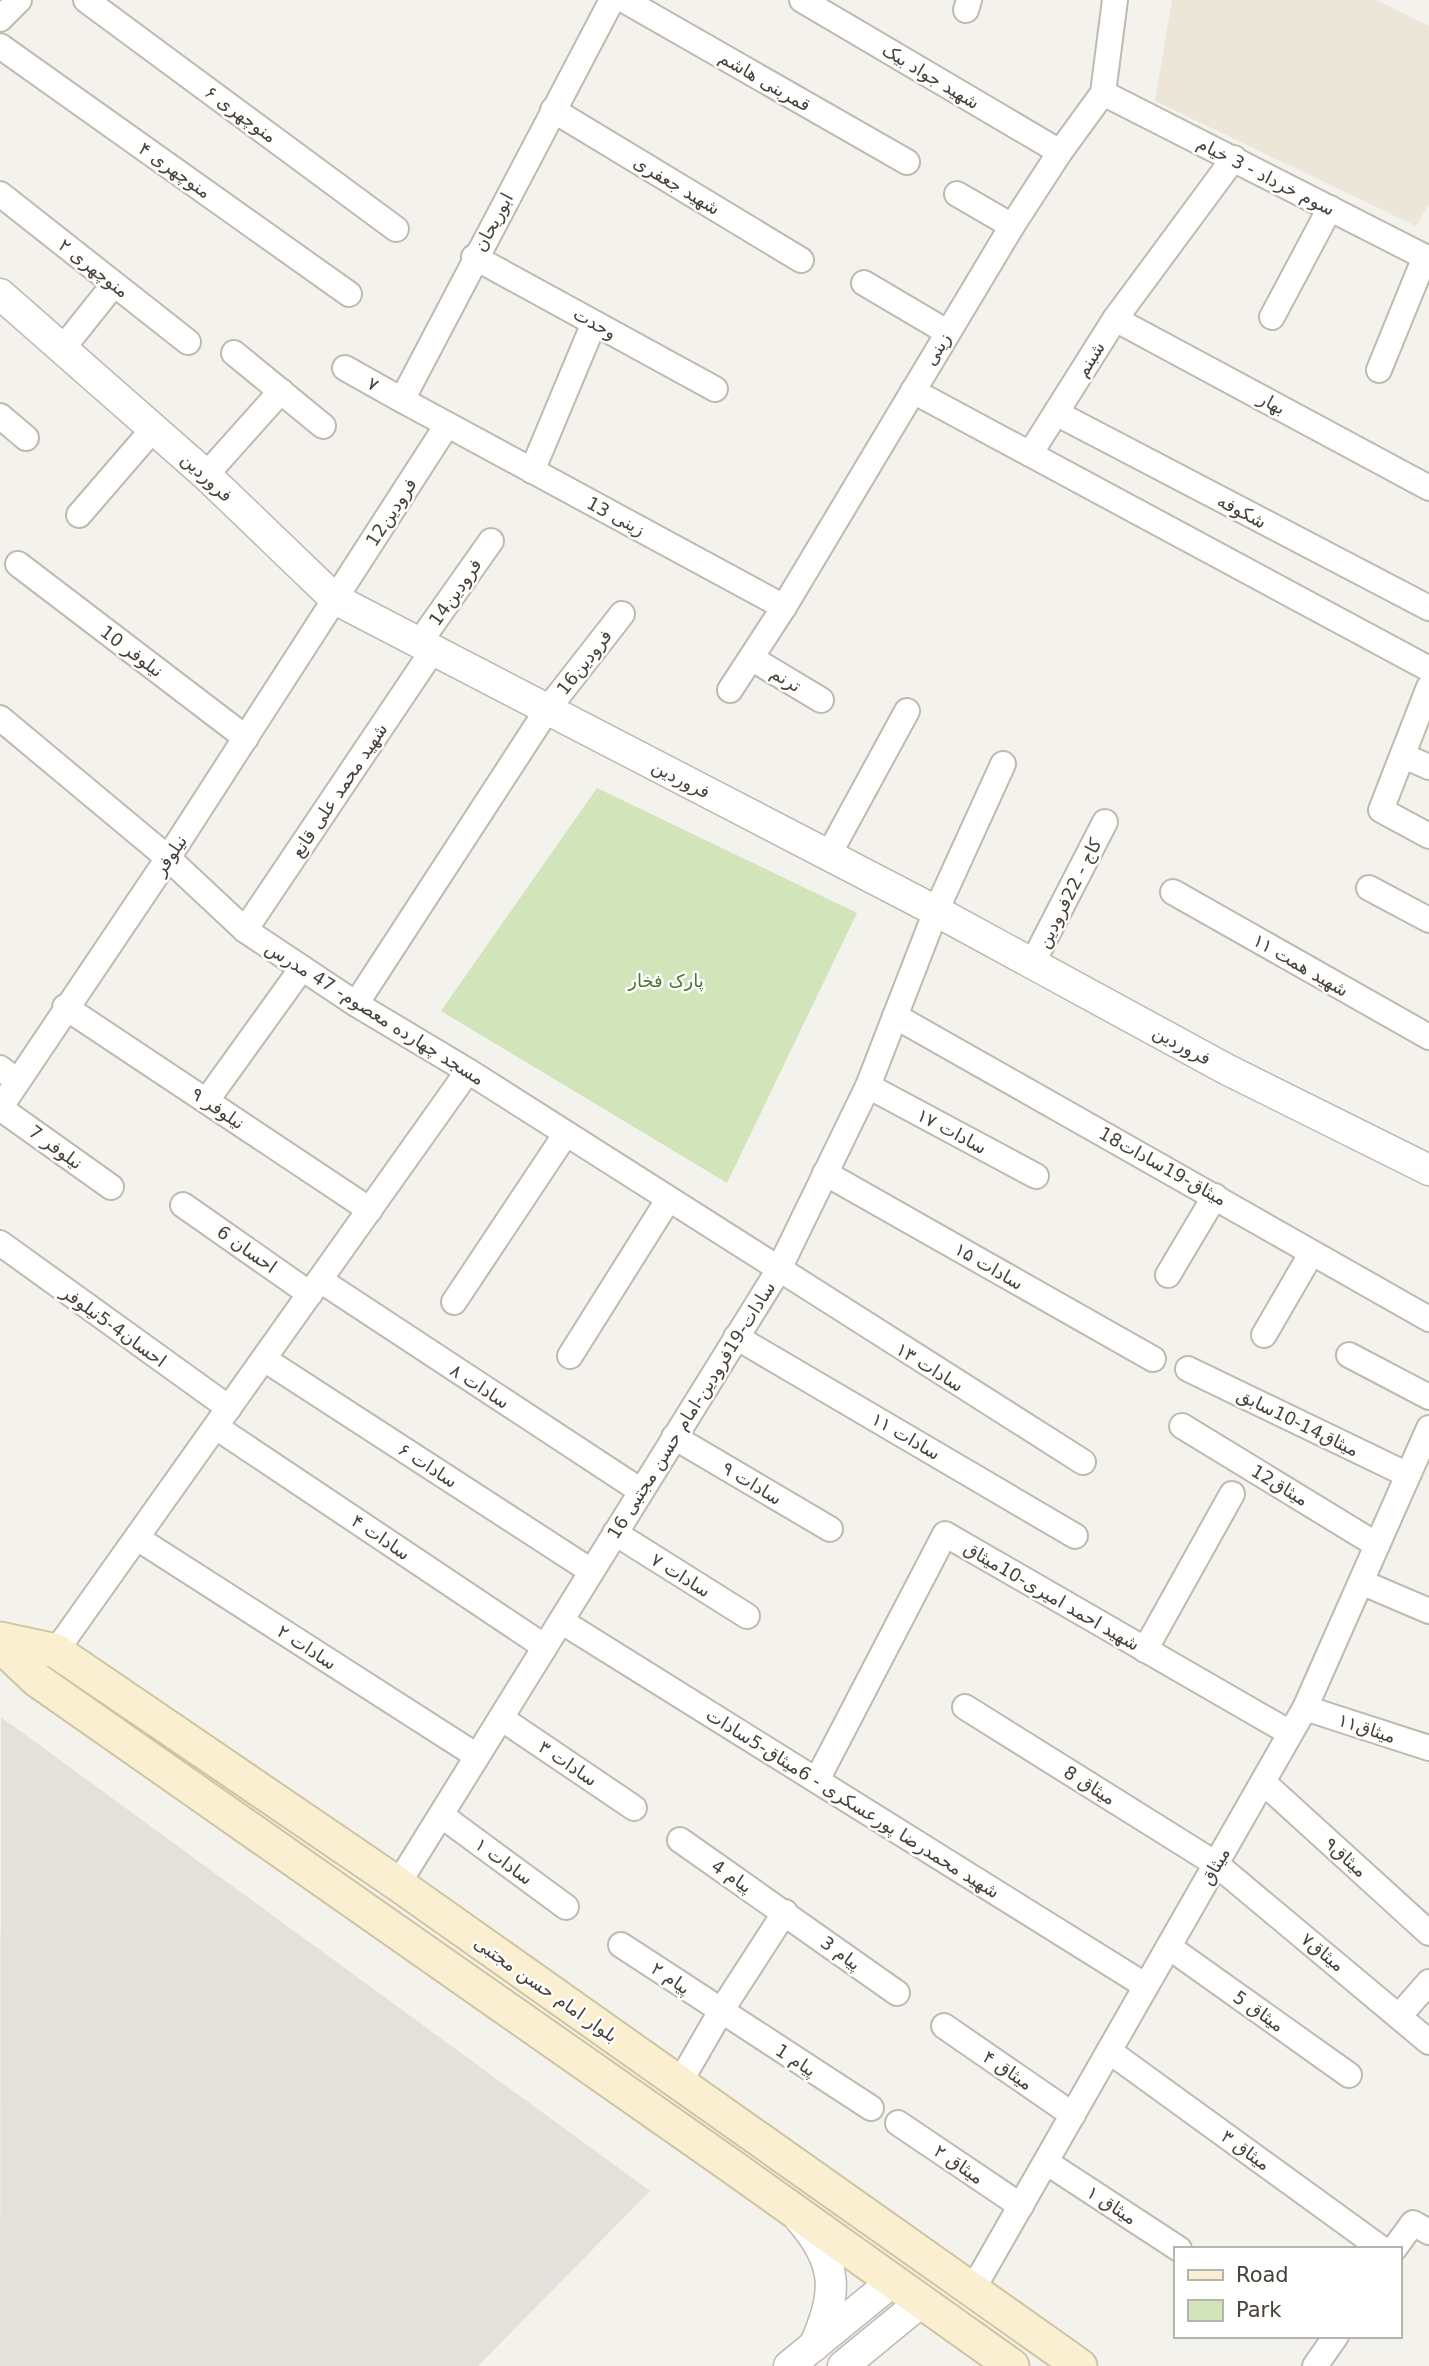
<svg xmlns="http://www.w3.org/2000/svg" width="1429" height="2366" viewBox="0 0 1429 2366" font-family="'DejaVu Sans',Cairo,sans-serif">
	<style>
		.industrial { fill: #e4e1dd }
		.education { fill: #ece6d8 }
		.green { fill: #d1e4ba }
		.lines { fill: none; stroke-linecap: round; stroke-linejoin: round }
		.minor-casing { stroke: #bfbaaf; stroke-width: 28 }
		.tertiary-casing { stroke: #bfbaaf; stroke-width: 33 }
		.secondary-casing { stroke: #cfc4a1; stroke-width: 37 }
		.minor { stroke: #fff; stroke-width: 24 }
		.tertiary { stroke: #fff; stroke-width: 30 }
		.secondary { stroke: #faf0d1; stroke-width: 33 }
		.labels { text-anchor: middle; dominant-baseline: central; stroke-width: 5; stroke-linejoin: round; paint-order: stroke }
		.street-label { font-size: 18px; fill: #48433a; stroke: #fff }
		.park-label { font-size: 18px; fill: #4b7533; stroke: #fff }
	</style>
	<rect width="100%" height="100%" fill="#f4f2ec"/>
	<polygon class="industrial" points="1,1717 650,2191 478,2366 0,2366"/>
	<polygon class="education" points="1172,0 1377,0 1429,26 1429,204 1416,226 1155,101"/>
	<polygon class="green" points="597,788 857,913 727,1183 441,1011"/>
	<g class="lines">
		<g class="minor-casing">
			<g id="minor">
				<polyline points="86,0 396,229"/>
				<polyline points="612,0 402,400 784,607"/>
				<polyline points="624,0 907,162"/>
				<polyline points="802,0 1060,152"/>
				<polyline points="966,10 969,0"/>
				<polyline points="0,19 19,0"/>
				<polyline points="0,46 349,294"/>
				<polyline points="1103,93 1429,259"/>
				<polyline points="553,110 801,260"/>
				<polyline points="0,194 188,342"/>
				<polyline points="957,194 1012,226"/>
				<polyline points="474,257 715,389"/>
				<polyline points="864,283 947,332"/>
				<polyline points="1272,317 1330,208"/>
				<polyline points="1115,319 1429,488"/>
				<polyline points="63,348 114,284"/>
				<polyline points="234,353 323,426"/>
				<polyline points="345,368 402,400"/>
				<polyline points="1379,370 1425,257"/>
				<polyline points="913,391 1030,454 1115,319 1234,158"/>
				<polyline points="1056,413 1429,608"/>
				<polyline points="0,416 26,438"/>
				<polyline points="1030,454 1429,669"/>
				<polyline points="532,471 594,323"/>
				<polyline points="206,475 281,391"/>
				<polyline points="79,515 154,428"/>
				<polyline points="18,564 246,738"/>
				<polyline points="419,643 491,541"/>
				<polyline points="751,658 821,700"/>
				<polyline points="1429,687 1381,810 1429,836"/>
				<polyline points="730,690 784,607 1012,226 1060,152 1103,93 1115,0"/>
				<polyline points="0,718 168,858 245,930 356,1004 468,1071 1083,1462"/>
				<polyline points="1404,756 1429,767"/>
				<polyline points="828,856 907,711"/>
				<polyline points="1369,888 1429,920"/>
				<polyline points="1173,892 1429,1037"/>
				<polyline points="245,930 433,650"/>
				<polyline points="1032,964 1105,822"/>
				<polyline points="356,1004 547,710 622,614"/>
				<polyline points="65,1007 370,1210"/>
				<polyline points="895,1016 1429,1319"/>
				<polyline points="0,1068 17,1081"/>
				<polyline points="868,1086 1036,1176"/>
				<polyline points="207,1100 302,968"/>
				<polyline points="0,1108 168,858 447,425"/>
				<polyline points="0,1108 111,1187"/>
				<polyline points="825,1173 1153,1359"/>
				<polyline points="183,1205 310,1294"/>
				<polyline points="0,1243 229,1408"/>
				<polyline points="1168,1275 1215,1196"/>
				<polyline points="320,1280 641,1491"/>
				<polyline points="454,1302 565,1135"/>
				<polyline points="1264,1335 1311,1254"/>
				<polyline points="736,1337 1075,1536"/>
				<polyline points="1349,1355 1429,1397"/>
				<polyline points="570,1356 668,1200"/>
				<polyline points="264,1359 591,1571"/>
				<polyline points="1188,1369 1408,1475"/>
				<polyline points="1182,1426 1377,1545"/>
				<polyline points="216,1427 545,1647"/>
				<polyline points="674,1437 830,1529"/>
				<polyline points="615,1533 747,1616"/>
				<polyline points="137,1538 477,1756"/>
				<polyline points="1361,1582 1429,1611"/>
				<polyline points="561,1621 1146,1986"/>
				<polyline points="1145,1650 1232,1494"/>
				<polyline points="56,1651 468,1071"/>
				<polyline points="965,1707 1216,1864 1429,2042"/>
				<polyline points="1305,1708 1429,1748"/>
				<polyline points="501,1718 634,1808"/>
				<polyline points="817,1780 945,1534 1290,1733"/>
				<polyline points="1263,1782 1429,1933"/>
				<polyline points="441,1815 566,1907"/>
				<polyline points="680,1840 897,1993"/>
				<polyline points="398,1884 778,1271 868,1086 936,911 1003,764"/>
				<polyline points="621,1945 871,2108"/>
				<polyline points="1169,1947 1349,2075"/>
				<polyline points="1400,2015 1429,1982"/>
				<polyline points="944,2026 1073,2115"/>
				<polyline points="1109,2051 1382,2249"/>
				<polyline points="680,2082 721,2011 785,1912"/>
				<polyline points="898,2123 1021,2206"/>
				<polyline points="1046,2162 1179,2249"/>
				<polyline points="1394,2249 1413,2223 1429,2232"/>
				<polyline points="973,2289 1305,1708 1429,1428"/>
				<polyline points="1315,2366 1336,2336"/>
			</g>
		</g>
		<g class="tertiary-casing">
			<g id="tertiary">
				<polyline points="0,294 206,475 335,599 936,911 1226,1069 1429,1170"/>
				<path d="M800 2219C839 2264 838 2294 814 2346"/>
				<polyline points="789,2366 892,2282"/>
				<polyline points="843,2366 921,2302"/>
			</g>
		</g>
		<g class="secondary-casing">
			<g id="secondary">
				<polyline points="0,1639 56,1651 398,1884 1080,2366"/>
				<polyline points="0,1645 37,1680 727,2163 1012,2366"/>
			</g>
		</g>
		<use href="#minor" class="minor"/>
		<use href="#tertiary" class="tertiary"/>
		<use href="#secondary" class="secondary"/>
	</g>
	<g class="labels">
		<g class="street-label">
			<text transform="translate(931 76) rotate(31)">شهید جواد بیک</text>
			<text transform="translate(765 81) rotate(30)">قمربنی هاشم</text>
			<text transform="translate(241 114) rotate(36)">منوچهری ۶</text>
			<text transform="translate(175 170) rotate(35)">منوچهری ۴</text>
			<text transform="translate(1266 176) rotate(27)">سوم خرداد - 3 خیام</text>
			<text transform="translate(677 185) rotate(31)">شهید جعفری</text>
			<text transform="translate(493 222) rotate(-62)">ابوریحان</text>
			<text transform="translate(94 268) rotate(38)">منوچهری ۲</text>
			<text transform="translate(595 323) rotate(29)">وحدت</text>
			<text transform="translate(937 349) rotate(-59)">زینی</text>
			<text transform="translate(1090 359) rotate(-58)">شبنم</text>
			<text transform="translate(373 384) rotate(29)">۷</text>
			<text transform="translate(1272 403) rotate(28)">بهار</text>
			<text transform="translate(207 477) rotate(43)">فروردین</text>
			<text transform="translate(1242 511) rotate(28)">شکوفه</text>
			<text transform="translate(391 512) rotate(-57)">12فرودین</text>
			<text transform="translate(616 516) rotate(28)">زینی 13</text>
			<text transform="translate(455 592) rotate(-55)">14فرودین</text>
			<text transform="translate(132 651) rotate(37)">نیلوفر 10</text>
			<text transform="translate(584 662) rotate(-52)">16فرودین</text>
			<text transform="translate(786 679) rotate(31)">ترنم</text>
			<text transform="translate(681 779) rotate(27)">فروردین</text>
			<text transform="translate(339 790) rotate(-56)">شهید محمد علی قانع</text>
			<text transform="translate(170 855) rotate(-56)">نیلوفر</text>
			<text transform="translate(1069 893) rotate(-63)">کاج - 22فرودین</text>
			<text transform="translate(1301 965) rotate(30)">شهید همت ۱۱</text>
			<text transform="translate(375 1013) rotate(32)">مسجد چهارده معصوم- 47 مدرس</text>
			<text transform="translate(1182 1045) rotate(28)">فروردین</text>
			<text transform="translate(218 1108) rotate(34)">نیلوفر ۹</text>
			<text transform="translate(952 1131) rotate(28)">سادات ۱۷</text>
			<text transform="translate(56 1147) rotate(36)">نیلوفر 7</text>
			<text transform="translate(1163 1166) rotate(29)">18میثاق-19سادات</text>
			<text transform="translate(247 1249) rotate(35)">احسان 6</text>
			<text transform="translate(989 1266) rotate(30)">سادات ۱۵</text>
			<text transform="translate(114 1326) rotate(36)">احسان4-5نیلوفر</text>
			<text transform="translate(930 1367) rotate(32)">سادات ۱۳</text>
			<text transform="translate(480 1386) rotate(33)">سادات ۸</text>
			<text transform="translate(691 1410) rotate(-58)">سادات-19فرودین-امام حسن مجتبی 16</text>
			<text transform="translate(1298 1422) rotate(26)">میثاق14-10سابق</text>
			<text transform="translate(906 1436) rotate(30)">سادات ۱۱</text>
			<text transform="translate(428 1465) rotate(33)">سادات ۶</text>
			<text transform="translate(752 1483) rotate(31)">سادات ۹</text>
			<text transform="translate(1280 1485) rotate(31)">12میثاق</text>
			<text transform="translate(381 1537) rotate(34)">سادات ۴</text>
			<text transform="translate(681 1575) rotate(32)">سادات ۷</text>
			<text transform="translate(1052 1596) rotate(30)">شهید احمد امیری-10میثاق</text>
			<text transform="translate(307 1647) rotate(33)">سادات ۲</text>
			<text transform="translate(1367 1728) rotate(18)">میثاق۱۱</text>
			<text transform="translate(568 1763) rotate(34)">سادات ۳</text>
			<text transform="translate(1090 1785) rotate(32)">میثاق 8</text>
			<text transform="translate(853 1803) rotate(32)">شهید محمدرضا پورعسکری - 6میثاق-5سادات</text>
			<text transform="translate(1346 1857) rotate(42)">میثاق۹</text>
			<text transform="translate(504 1861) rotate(36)">سادات ‍‍۱</text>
			<text transform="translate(1215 1866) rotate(-60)">میثاق</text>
			<text transform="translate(732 1876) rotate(34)">پیام 4</text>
			<text transform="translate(1323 1952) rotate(39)">میثاق۷</text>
			<text transform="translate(841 1953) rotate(36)">پیام 3</text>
			<text transform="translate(671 1978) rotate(34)">پیام ۲</text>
			<text transform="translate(546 1989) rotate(35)">بلوار امام حسن مجتبی</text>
			<text transform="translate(1259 2011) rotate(35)">میثاق 5</text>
			<text transform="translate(796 2060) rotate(33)">پیام 1</text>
			<text transform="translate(1008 2070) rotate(34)">میثاق ۴</text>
			<text transform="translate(1246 2150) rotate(36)">میثاق ۳</text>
			<text transform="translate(959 2164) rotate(34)">میثاق ۲</text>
			<text transform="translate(1112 2205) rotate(33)">میثاق ۱</text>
		</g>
		<g class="park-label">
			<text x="666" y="980">پارک فخار</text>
		</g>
	</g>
	<rect x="1174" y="2247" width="228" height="91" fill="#ffffff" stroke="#b6b4b0" stroke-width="2"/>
	<rect x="1188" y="2270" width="35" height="10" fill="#faf0d1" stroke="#b6b4b0" stroke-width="2"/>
	<text x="1236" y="2282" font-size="21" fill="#48433a">Road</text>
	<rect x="1188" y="2300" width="35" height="21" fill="#d1e4ba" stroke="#b6b4b0" stroke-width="2"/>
	<text x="1236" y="2317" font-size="21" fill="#48433a">Park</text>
</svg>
